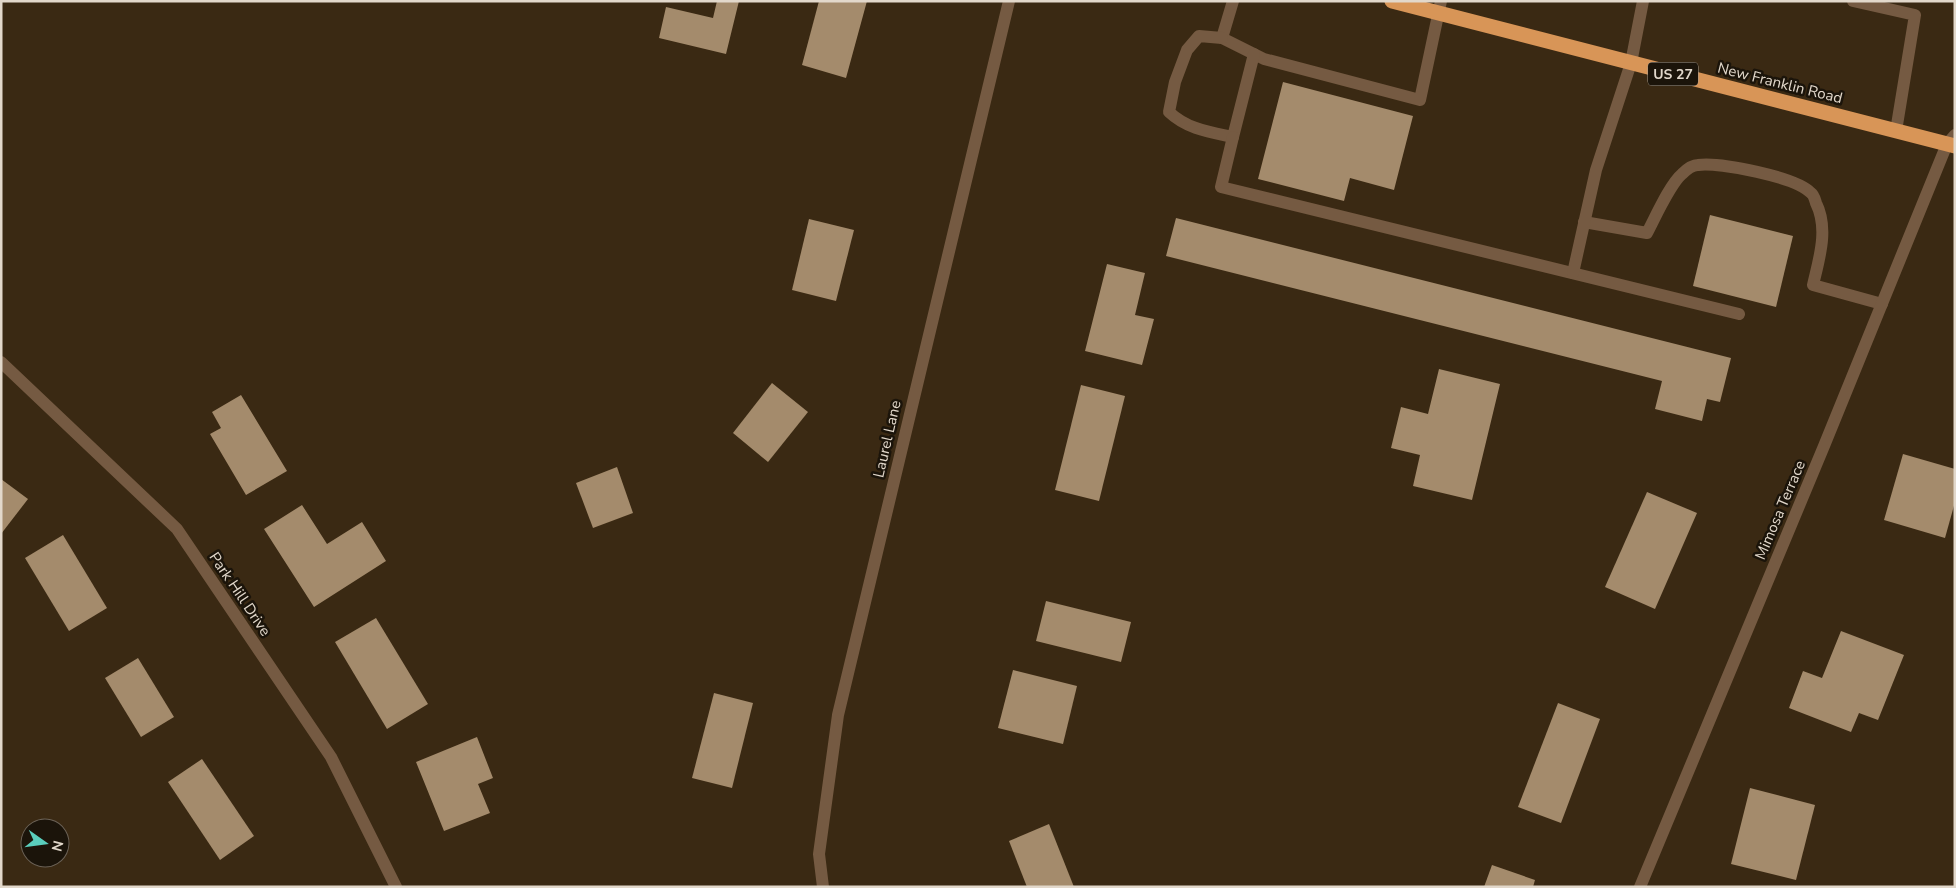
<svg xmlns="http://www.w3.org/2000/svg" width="1956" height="888" viewBox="0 0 1956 888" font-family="'Nunito Sans',sans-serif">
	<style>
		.building { fill: #a48b6c }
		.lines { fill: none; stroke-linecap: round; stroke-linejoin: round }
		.lane { stroke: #755a42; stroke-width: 12 }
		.street { stroke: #755a42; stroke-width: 12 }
		.highway { stroke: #d89557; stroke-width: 15 }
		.labels { text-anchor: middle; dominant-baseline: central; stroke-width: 5; stroke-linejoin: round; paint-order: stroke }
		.shield { fill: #1b140a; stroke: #a69d91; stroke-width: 1 }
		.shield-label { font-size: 14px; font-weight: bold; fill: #e2d8cb }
		.street-label { font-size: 15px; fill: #e2d8cb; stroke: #1b140a }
	</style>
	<rect width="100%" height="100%" fill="#3a2913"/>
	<g class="building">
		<polygon points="717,1 739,1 726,54 659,38 666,7 713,18"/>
		<polygon points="819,1 867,1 846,78 802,65"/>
		<polygon points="1283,82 1413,116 1394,190 1350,178 1344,201 1258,179"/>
		<polygon points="1710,215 1793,236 1776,307 1693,286"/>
		<polygon points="1176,218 1731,358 1720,402 1707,399 1702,421 1655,409 1662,381 1166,256"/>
		<polygon points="809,219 854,230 836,301 792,290"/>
		<polygon points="1107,264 1145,273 1135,315 1154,319 1142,365 1085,351"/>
		<polygon points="1439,369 1500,384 1472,500 1413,486 1420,455 1391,448 1401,407 1428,414"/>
		<polygon points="772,383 808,412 768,462 733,433"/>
		<polygon points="1081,385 1125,396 1099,501 1055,490"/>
		<polygon points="241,395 287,471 246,495 210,434 221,428 212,412"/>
		<polygon points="1903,454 1955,469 1955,502 1945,538 1884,520"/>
		<polygon points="617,467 633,513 593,528 576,483"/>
		<polygon points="1,479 28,499 1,534"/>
		<polygon points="1647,492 1697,513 1655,609 1605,587"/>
		<polygon points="302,505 327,544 362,522 386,561 314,607 264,529"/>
		<polygon points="63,535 107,608 69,631 25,558"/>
		<polygon points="1046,601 1131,622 1121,662 1036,641"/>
		<polygon points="376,618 428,704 387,729 335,642"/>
		<polygon points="1841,631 1904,655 1878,720 1859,713 1851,732 1789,708 1803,671 1822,678"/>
		<polygon points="138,658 174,717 141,737 105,678"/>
		<polygon points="1013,670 1077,686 1063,744 998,728"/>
		<polygon points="714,693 753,703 732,788 692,778"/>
		<polygon points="1558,703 1600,719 1561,823 1518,807"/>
		<polygon points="477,737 493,778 478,784 490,813 444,831 416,762"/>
		<polygon points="202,759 254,836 220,860 168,782"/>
		<polygon points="1750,788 1815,805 1796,880 1731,864"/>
		<polygon points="1049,824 1074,887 1027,887 1009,841"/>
		<polygon points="1492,865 1535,880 1533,887 1484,887"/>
	</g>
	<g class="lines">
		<g class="lane">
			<polyline points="1233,1 1222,38 1264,59 1420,100 1441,1"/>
			<polyline points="1853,1 1915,15 1896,131"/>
			<path d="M1222 38 1199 36 1187 50 1175 82 1169 112C1187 129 1209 132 1233 137L1254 54"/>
			<polyline points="1233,137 1221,187 1739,314"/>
			<path d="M1584 222 1647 233C1655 218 1670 184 1682 174 1686 170 1693 165 1698 165 1720 162 1796 177 1811 193 1814 195 1815 200 1816 203 1829 229 1819 259 1813 285L1882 304"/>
			<polyline points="1573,273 1596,170 1631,63 1643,1"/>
		</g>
		<g class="street">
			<polyline points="1,362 177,529 331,757 396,887"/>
			<polyline points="823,887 819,854 838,715 1009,1"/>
			<polyline points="1640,887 1824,446 1947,144 1955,135"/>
		</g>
		<polyline class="highway" points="1392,1 1955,146"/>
	</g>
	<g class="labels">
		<rect class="shield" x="1648" y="62.5" width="50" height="23" rx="4"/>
		<g class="shield-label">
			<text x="1673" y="74">US 27</text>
		</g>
		<g class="street-label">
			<text transform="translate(1780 83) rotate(14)">New Franklin Road</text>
			<text transform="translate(887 439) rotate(-77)">Laurel Lane</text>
			<text transform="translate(1780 510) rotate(-67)">Mimosa Terrace</text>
			<text transform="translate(240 594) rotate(56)">Park Hill Drive</text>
		</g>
	</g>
	<rect width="1956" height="888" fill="none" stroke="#e2d8cb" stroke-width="5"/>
	<g transform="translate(45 843) rotate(104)"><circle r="24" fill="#1b140a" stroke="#6b6257"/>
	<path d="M0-4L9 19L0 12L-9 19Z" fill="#5acebd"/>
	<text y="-8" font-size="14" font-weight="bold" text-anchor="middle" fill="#e2d8cb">N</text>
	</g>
</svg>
